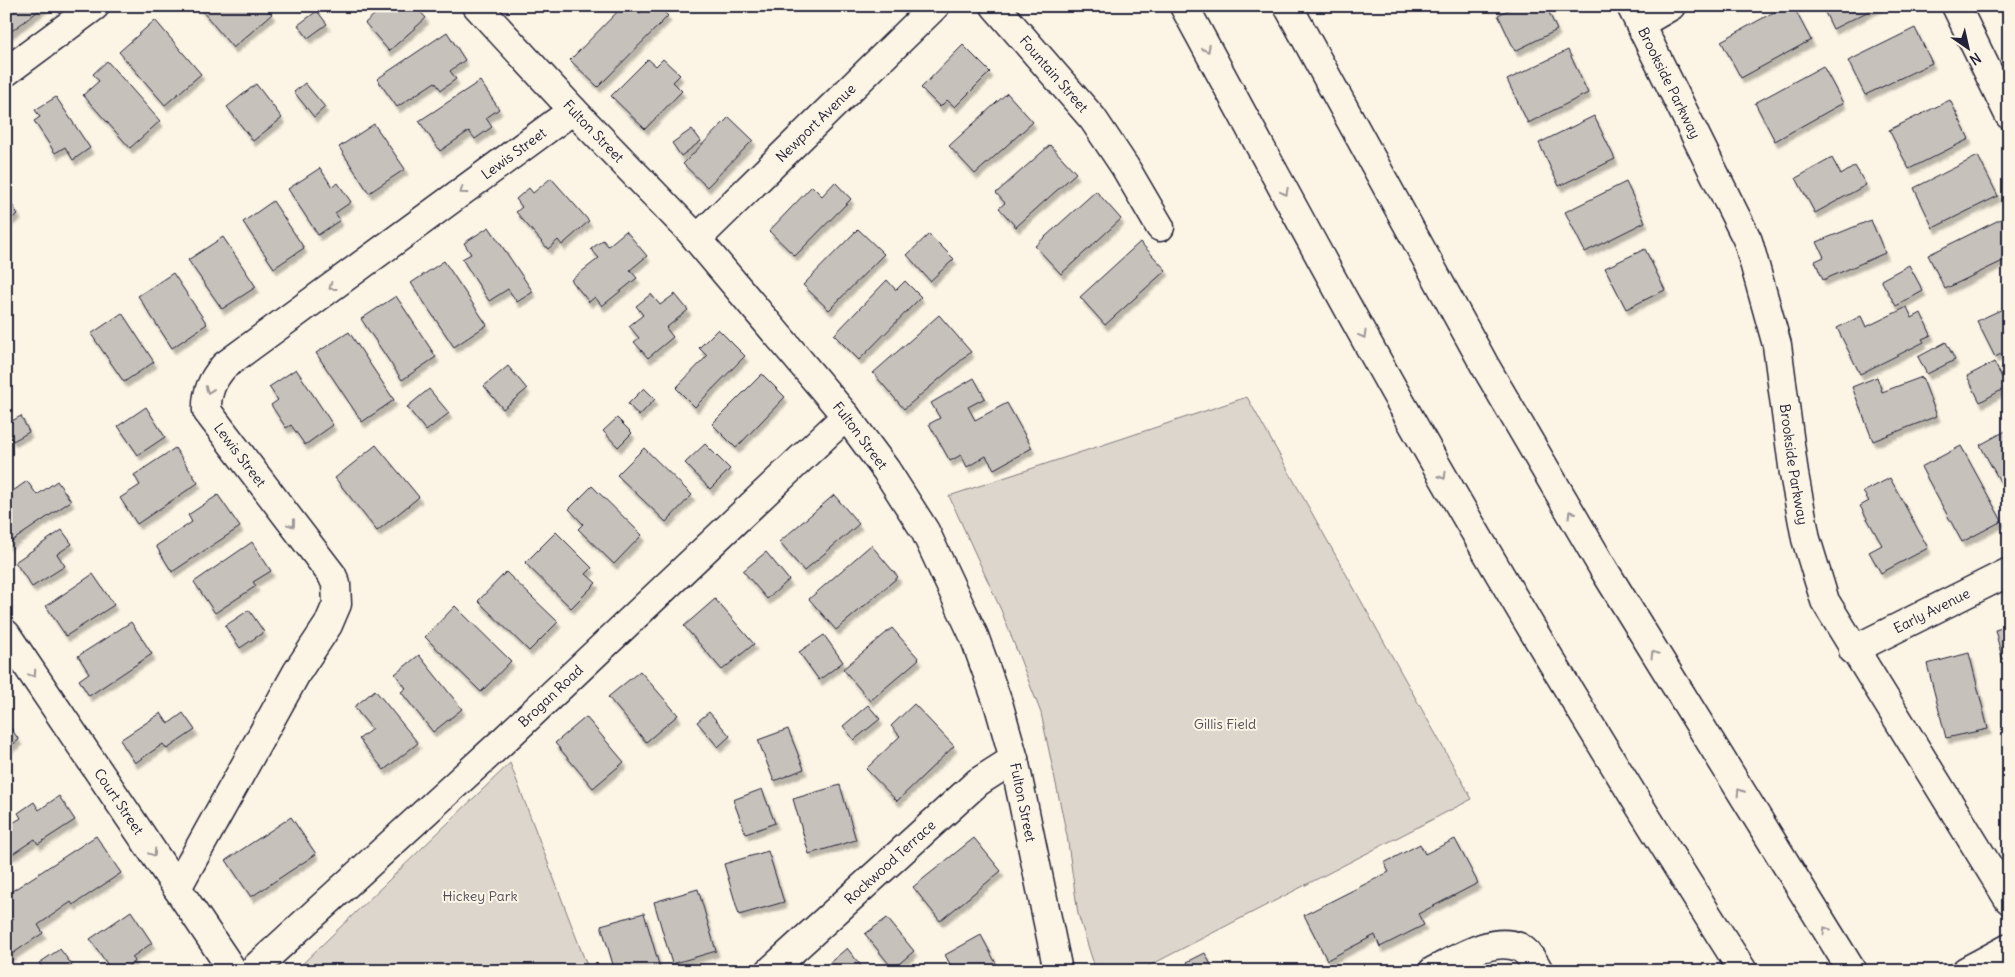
<svg xmlns="http://www.w3.org/2000/svg" width="2015" height="977" viewBox="0 0 2015 977" font-family="Delius,sans-serif">
	<style>
		.green { fill: #dcd6cc; stroke: #7f7c84 }
		.building { fill: #c6c1bb; stroke: #22223b; filter: url(#shadow) }
		.lines { fill: none; stroke-linecap: round; stroke-linejoin: round }
		.minor-casing { stroke: #22223b; stroke-width: 31 }
		.highway-casing { stroke: #22223b; stroke-width: 31 }
		.minor { stroke: #fcf5e5; stroke-width: 28 }
		.highway { stroke: #fcf5e5; stroke-width: 28 }
		.oneway { stroke: #9a9698 }
		.labels { text-anchor: middle; dominant-baseline: central; stroke-width: 4; stroke-linejoin: round; paint-order: stroke }
		.street-label { font-size: 14px; fill: #22223b; stroke: #fcf5e5 }
		.park-label { font-size: 14px; fill: #504f5f; stroke: #fcf5e5 }
	</style>
	<defs>
		<filter id="shadow"><feDropShadow dx="3" dy="5.5" stdDeviation="1" flood-color="#0004"/></filter>
	</defs>
	<rect width="100%" height="100%" fill="#fcf5e5"/>
	<filter id="ink" filterUnits="userSpaceOnUse"><feTurbulence type="fractalNoise" baseFrequency=".02" numOctaves="2"/><feDisplacementMap in="SourceGraphic" scale="10" xChannelSelector="R" yChannelSelector="G"/><feConvolveMatrix kernelMatrix="1 2 1 2 8 2 1 2 1" color-interpolation-filters="sRGB"/></filter>
	<g filter="url(#ink)">
		<g class="green">
			<polygon points="1247,397 1472,799 1139,971 1096,971 1078,914 1067,836 1041,713 1001,610 949,496"/>
			<polygon points="510,763 589,971 295,971"/>
		</g>
		<g class="building">
			<polygon points="6,6 45,6 9,33 6,30"/>
			<polygon points="198,6 265,6 272,14 233,48"/>
			<polygon points="384,6 415,6 426,18 389,51 365,23"/>
			<polygon points="623,6 633,6 640,13 646,6 658,6 668,16 598,87 570,60"/>
			<polygon points="1516,6 1546,6 1557,30 1515,51 1498,15"/>
			<polygon points="1785,6 1793,6 1811,40 1741,78 1721,41"/>
			<polygon points="1822,6 1879,6 1833,29"/>
			<polygon points="317,11 327,24 308,38 298,25"/>
			<polygon points="155,20 201,74 165,105 119,52"/>
			<polygon points="1915,28 1932,63 1865,95 1848,61"/>
			<polygon points="447,32 465,60 450,71 456,79 441,90 435,82 397,107 377,79"/>
			<polygon points="963,45 990,72 955,107 947,100 940,107 921,88"/>
			<polygon points="1568,50 1588,93 1528,123 1507,80"/>
			<polygon points="648,59 656,66 663,59 680,75 673,82 682,91 645,129 611,96"/>
			<polygon points="107,61 160,121 130,148 83,95 99,81 93,74"/>
			<polygon points="1823,66 1843,103 1775,141 1755,103"/>
			<polygon points="480,81 499,109 486,118 492,127 475,139 469,131 440,151 419,121"/>
			<polygon points="305,83 325,107 314,117 294,92"/>
			<polygon points="256,84 282,118 253,141 227,107"/>
			<polygon points="1007,93 1033,122 975,174 949,146"/>
			<polygon points="56,97 90,148 73,160 65,147 55,153 34,121 40,117 35,110"/>
			<polygon points="1950,100 1969,139 1909,169 1889,130"/>
			<polygon points="1594,116 1615,159 1559,186 1539,143"/>
			<polygon points="729,117 753,140 707,187 683,164"/>
			<polygon points="374,124 405,169 369,193 339,147"/>
			<polygon points="692,129 701,141 681,156 672,143"/>
			<polygon points="1050,145 1076,173 1016,227 999,208 1005,203 996,193"/>
			<polygon points="1978,156 1998,196 1933,228 1914,188"/>
			<polygon points="1832,158 1841,175 1855,166 1866,185 1815,213 1796,178"/>
			<polygon points="320,168 332,187 338,183 351,202 335,213 340,220 318,235 288,189"/>
			<polygon points="551,178 589,221 562,245 558,240 548,249 516,212 522,207 516,199 529,188 533,193"/>
			<polygon points="835,182 851,199 795,256 769,231 812,186 822,196"/>
			<polygon points="1626,182 1645,222 1585,252 1565,212"/>
			<polygon points="1096,191 1121,219 1061,274 1035,246"/>
			<polygon points="6,196 18,214 6,222"/>
			<polygon points="273,201 304,248 274,268 243,222"/>
			<polygon points="2007,216 2009,219 2009,258 1945,289 1928,255"/>
			<polygon points="1871,220 1885,253 1823,280 1815,261 1824,257 1817,242"/>
			<polygon points="489,227 533,292 517,302 508,289 489,301 462,259 471,254 464,243"/>
			<polygon points="858,229 884,254 829,310 803,285"/>
			<polygon points="626,231 647,256 630,270 637,278 602,306 595,297 589,302 571,280 599,258 591,249 603,240 608,246"/>
			<polygon points="929,234 954,259 930,281 907,255"/>
			<polygon points="223,237 256,287 222,309 188,260"/>
			<polygon points="1140,242 1166,270 1105,325 1080,297"/>
			<polygon points="1645,249 1665,290 1626,309 1605,268"/>
			<polygon points="444,261 487,325 454,347 411,283"/>
			<polygon points="1909,265 1923,291 1896,306 1881,280"/>
			<polygon points="173,273 207,324 172,348 138,296"/>
			<polygon points="887,280 896,290 905,281 921,297 859,360 834,335"/>
			<polygon points="651,294 660,305 675,294 688,310 666,328 673,337 648,358 634,342 639,338 629,326 643,315 636,306"/>
			<polygon points="396,296 436,357 402,380 361,319"/>
			<polygon points="2009,306 2009,350 1995,357 1977,321"/>
			<polygon points="1907,307 1912,318 1921,313 1931,335 1922,339 1924,342 1860,374 1837,328 1861,316 1866,327"/>
			<polygon points="122,313 154,362 124,382 91,334"/>
			<polygon points="939,315 971,352 904,409 873,373"/>
			<polygon points="718,329 745,356 695,407 676,388 707,356 699,348"/>
			<polygon points="349,332 394,400 362,422 316,353"/>
			<polygon points="1946,342 1955,360 1927,374 1918,357"/>
			<polygon points="1994,362 2007,387 1980,402 1967,376"/>
			<polygon points="508,366 527,389 503,409 484,386"/>
			<polygon points="296,369 333,425 305,445 291,425 286,428 271,405 278,400 269,387"/>
			<polygon points="762,374 785,397 736,448 712,424"/>
			<polygon points="1877,377 1882,392 1922,377 1937,416 1873,441 1852,387"/>
			<polygon points="974,378 985,398 968,407 975,420 1007,403 1032,448 994,469 986,456 967,467 961,455 950,461 929,424 940,418 931,403"/>
			<polygon points="644,388 655,399 639,416 628,404"/>
			<polygon points="429,389 449,413 426,431 407,407"/>
			<polygon points="146,407 165,437 138,455 118,426"/>
			<polygon points="21,416 29,432 13,441 6,428 6,424"/>
			<polygon points="617,418 632,433 618,447 603,431"/>
			<polygon points="2009,429 2009,498 1980,445"/>
			<polygon points="705,444 730,469 710,489 685,463"/>
			<polygon points="376,445 419,497 377,531 335,478"/>
			<polygon points="1961,446 2002,521 1962,542 1921,467"/>
			<polygon points="175,448 198,483 137,524 120,498 140,485 134,475"/>
			<polygon points="644,448 692,495 666,522 617,475"/>
			<polygon points="1890,478 1928,548 1881,573 1869,552 1882,545 1860,506 1869,501 1863,492"/>
			<polygon points="27,481 37,495 57,481 71,501 6,545 6,496"/>
			<polygon points="592,486 642,535 614,564 578,529 583,524 569,509"/>
			<polygon points="218,495 240,527 172,572 156,546 192,522 188,515"/>
			<polygon points="834,495 859,524 804,571 779,542"/>
			<polygon points="62,530 72,544 57,554 65,566 32,587 15,562"/>
			<polygon points="556,532 592,568 586,574 596,583 571,608 525,563"/>
			<polygon points="252,542 271,571 253,582 256,586 215,613 194,582"/>
			<polygon points="871,545 898,577 836,630 809,599"/>
			<polygon points="766,552 789,580 767,599 743,571"/>
			<polygon points="506,572 558,622 529,651 478,601"/>
			<polygon points="93,574 114,605 66,636 46,606"/>
			<polygon points="715,599 754,644 722,670 684,626"/>
			<polygon points="455,606 511,661 481,692 425,637"/>
			<polygon points="249,610 264,632 240,648 225,626"/>
			<polygon points="131,622 152,654 89,696 79,680 89,673 78,656"/>
			<polygon points="2009,626 2009,685 1995,630"/>
			<polygon points="892,628 919,659 870,701 843,669"/>
			<polygon points="824,635 843,662 819,680 799,652"/>
			<polygon points="1969,653 1988,729 1946,738 1927,664"/>
			<polygon points="419,655 462,709 433,732 401,692 406,688 395,674"/>
			<polygon points="640,671 678,715 646,742 608,697"/>
			<polygon points="375,690 418,743 384,770 359,739 372,729 354,707"/>
			<polygon points="914,704 954,746 897,801 866,769 900,736 891,726"/>
			<polygon points="868,705 880,719 854,740 843,726"/>
			<polygon points="709,712 730,736 718,747 697,722"/>
			<polygon points="161,713 168,724 183,713 195,730 167,749 163,744 135,763 120,740"/>
			<polygon points="586,717 624,762 593,788 555,743"/>
			<polygon points="6,721 19,740 6,749"/>
			<polygon points="788,729 804,769 774,781 758,740"/>
			<polygon points="840,785 856,840 809,854 793,799"/>
			<polygon points="762,789 775,823 746,834 733,800"/>
			<polygon points="59,796 75,820 38,844 35,839 11,855 6,848 6,827 21,818 18,813 34,802 39,810"/>
			<polygon points="291,817 316,854 251,897 226,860"/>
			<polygon points="96,836 121,873 73,905 71,902 38,925 43,933 6,958 6,895"/>
			<polygon points="974,838 1001,871 940,921 913,887"/>
			<polygon points="1455,839 1478,883 1418,914 1424,925 1380,947 1375,935 1327,960 1304,915 1389,872 1384,863 1420,844 1425,854"/>
			<polygon points="768,851 784,902 739,915 724,864"/>
			<polygon points="698,889 716,951 672,964 654,902"/>
			<polygon points="131,911 152,943 132,957 135,961 121,971 112,971 90,939"/>
			<polygon points="644,913 660,968 651,971 615,971 601,925"/>
			<polygon points="887,918 914,951 893,969 865,934"/>
			<polygon points="981,935 1000,971 954,971 945,955"/>
			<polygon points="847,948 865,971 820,971"/>
			<polygon points="60,949 72,965 64,971 45,971 39,963"/>
			<polygon points="1205,953 1214,971 1191,971 1187,962"/>
		</g>
		<g class="lines">
			<g class="minor-casing">
				<g id="minor">
					<path id="s1" d="M477 6 573 110 690 231 846 416 886 470 925 531 974 636 999 706 1014 759 1058 971"/>
					<path id="s2" d="M995 6 1093 119 1125 167 1160 227"/>
					<path id="s3" d="M1631 6 1748 241 1777 345 1794 474 1806 539 1825 601 2009 900"/>
					<polyline points="1956,6 2009,115"/>
					<polyline points="1640,24 1671,6"/>
					<polyline points="6,72 95,6"/>
					<path id="s4" d="M697 239 935 6"/>
					<path id="s5" d="M6 634 233 971"/>
					<path id="s6" d="M1853 650 2009 572"/>
					<path id="s7" d="M177 888 297 672 328 625 337 604 336 584 332 575 207 411C206 393 212 380 224 366L573 110"/>
					<path id="s8" d="M252 971 502 742 846 416"/>
					<path id="s9" d="M770 971 978 782 1014 759"/>
					<path d="M1433 971C1458 959 1491 936 1519 947 1527 951 1535 963 1539 971"/>
					<polyline points="1966,971 2009,948"/>
				</g>
			</g>
			<g class="highway-casing">
				<g id="highway">
					<path d="M1184 6C1259 144 1333 283 1410 419 1516 606 1628 790 1743 971"/>
					<polyline points="1288,6 1484,364 1603,568 1852,971"/>
				</g>
			</g>
			<use href="#minor" class="minor"/>
			<use href="#highway" class="highway"/>
		</g>
		<defs><path id="oneway-chevron" d="M-2-3.5L2.5 0L-2 3.5" fill="none" stroke-width="1.6" stroke-linecap="round" stroke-linejoin="round" transform="scale(1.25)"/></defs>
		<g class="oneway">
			<use href="#oneway-chevron" transform="translate(1207 49) rotate(62)"/>
			<use href="#oneway-chevron" transform="translate(463 191) rotate(144)"/>
			<use href="#oneway-chevron" transform="translate(1285 192) rotate(62)"/>
			<use href="#oneway-chevron" transform="translate(332 287) rotate(144)"/>
			<use href="#oneway-chevron" transform="translate(1363 335) rotate(61)"/>
			<use href="#oneway-chevron" transform="translate(209 390) rotate(110)"/>
			<use href="#oneway-chevron" transform="translate(1443 476) rotate(60)"/>
			<use href="#oneway-chevron" transform="translate(1571 514) rotate(-120)"/>
			<use href="#oneway-chevron" transform="translate(292 524) rotate(53)"/>
			<use href="#oneway-chevron" transform="translate(1654 654) rotate(-121)"/>
			<use href="#oneway-chevron" transform="translate(33 674) rotate(56)"/>
			<use href="#oneway-chevron" transform="translate(1740 792) rotate(-122)"/>
			<use href="#oneway-chevron" transform="translate(153 853) rotate(56)"/>
			<use href="#oneway-chevron" transform="translate(1826 930) rotate(-122)"/>
		</g>
	</g>
	<g class="labels">
		<g class="street-label">
			<text stroke="none"><textPath href="#s2" startOffset="90">Fountain Street</textPath></text>
			<text stroke="none"><textPath href="#s3" startOffset="86">Brookside Parkway</textPath></text>
			<text stroke="none"><textPath href="#s4" startOffset="166">Newport Avenue</textPath></text>
			<text stroke="none"><textPath href="#s1" startOffset="171">Fulton Street</textPath></text>
			<text stroke="none"><textPath href="#s7" startOffset="971">Lewis Street</textPath></text>
			<text stroke="none"><textPath href="#s1" startOffset="576">Fulton Street</textPath></text>
			<text transform="translate(240 455) rotate(53)">Lewis Street</text>
			<text stroke="none"><textPath href="#s3" startOffset="491">Brookside Parkway</textPath></text>
			<text stroke="none"><textPath href="#s6" startOffset="88">Early Avenue</textPath></text>
			<text stroke="none"><textPath href="#s8" startOffset="406">Brogan Road</textPath></text>
			<text stroke="none"><textPath href="#s5" startOffset="202">Court Street</textPath></text>
			<text stroke="none"><textPath href="#s1" startOffset="981">Fulton Street</textPath></text>
			<text stroke="none"><textPath href="#s9" startOffset="162">Rockwood Terrace</textPath></text>
		</g>
		<g class="park-label">
			<text x="1225" y="724">Gillis Field</text>
			<text x="480" y="896">Hickey Park</text>
		</g>
	</g>
	<rect width="2015" height="977" fill="none" stroke="#fcf5e5" stroke-width="25"/>
	<rect x="12" y="12" width="1990" height="952" fill="none" stroke="#22223b" stroke-width="2" filter="url(#ink)"/>
	<g transform="translate(1968 48) rotate(146)" stroke="#fcf5e5" stroke-width="4" paint-order="stroke">
	<path d="M0-4L9 19L0 12L-9 19Z" fill="#22223b"/>
	<text y="-8" font-size="14" font-weight="bold" text-anchor="middle" fill="#22223b">N</text>
	</g>
</svg>
